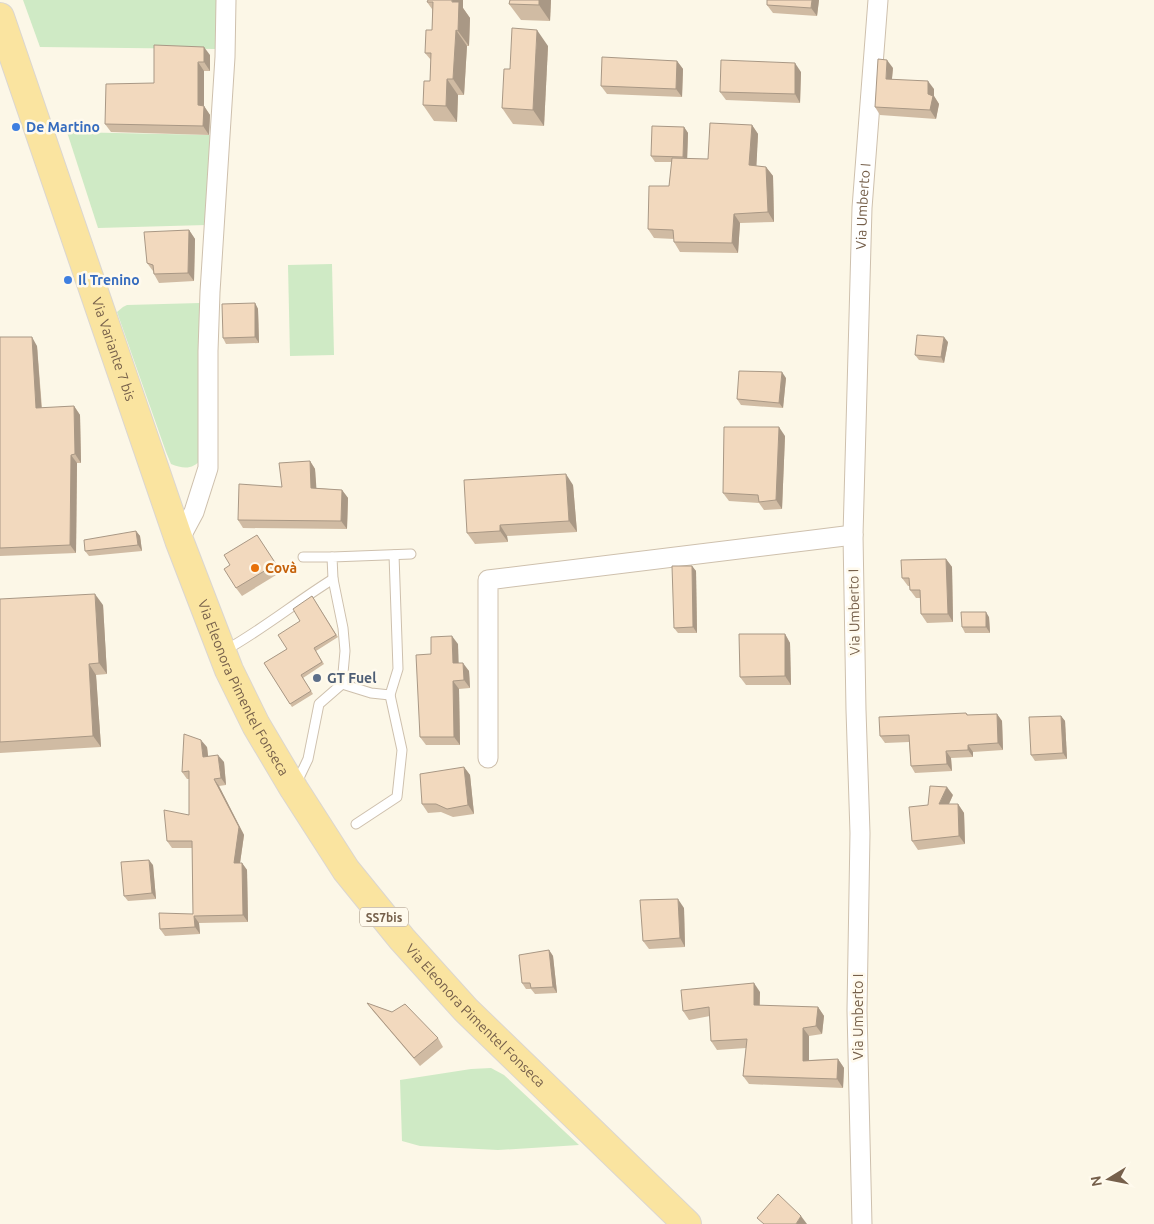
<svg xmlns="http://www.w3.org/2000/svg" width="1154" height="1224" viewBox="0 0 1154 1224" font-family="Ubuntu,sans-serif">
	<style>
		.grass { fill: #cfeac5 }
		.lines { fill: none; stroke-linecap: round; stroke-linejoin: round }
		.service-casing { stroke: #cec0ad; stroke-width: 11 }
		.minor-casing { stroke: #cec0ad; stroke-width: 21 }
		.primary-casing { stroke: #dbd6d0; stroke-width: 30 }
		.service { stroke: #fff; stroke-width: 9 }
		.minor { stroke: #fff; stroke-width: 19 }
		.primary { stroke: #fae4a0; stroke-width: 28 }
		.wall { fill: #d0bba3 }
		.shaded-wall { fill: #a99885 }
		.building { fill: #f2d9be; stroke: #a99885 }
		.shop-dot { fill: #3f7fe0; stroke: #fffaed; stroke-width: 2 }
		.food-dot { fill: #e8710a; stroke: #fffaed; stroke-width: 2 }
		.service-dot { fill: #5c6f8a; stroke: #fffaed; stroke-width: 2 }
		.labels { text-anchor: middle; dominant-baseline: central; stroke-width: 5; stroke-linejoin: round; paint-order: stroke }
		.shield { fill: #fffaed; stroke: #9f8e7c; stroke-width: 1 }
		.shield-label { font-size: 12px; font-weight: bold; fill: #76604b }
		.shop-label { font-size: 14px; font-weight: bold; fill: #366cbe; stroke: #fffaed; text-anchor: start }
		.street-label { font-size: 14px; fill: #76604b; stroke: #fffaed }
		.food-label { font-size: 14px; font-weight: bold; fill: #c56008; stroke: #fffaed; text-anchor: start }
		.service-label { font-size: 14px; font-weight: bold; fill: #4e5e75; stroke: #fffaed; text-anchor: start }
	</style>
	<rect width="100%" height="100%" fill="#fcf7e7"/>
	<g class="grass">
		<polygon points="23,0 218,0 215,49 40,47"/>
		<polygon points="67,132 213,135 206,225 98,228"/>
		<polygon points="332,264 334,355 290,356 288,265"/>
		<path d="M200 303 201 459C193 470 183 469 171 464L166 452 117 312 123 307 127 305Z"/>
		<polygon points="491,1068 504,1075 579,1145 498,1150 420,1146 402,1141 400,1080 471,1069"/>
	</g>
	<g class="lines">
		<g class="service-casing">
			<g id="service">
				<polyline points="303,557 332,557"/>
				<polyline points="333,579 332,557 411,554"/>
				<path d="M224 651C262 630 296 602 333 579L343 628 345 651 342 684 319 704 308 759 296 784"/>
				<polyline points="342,684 371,693 390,695 398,669 394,555"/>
				<polyline points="356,824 397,797 402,750 390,695"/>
			</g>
		</g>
		<g class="minor-casing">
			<g id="minor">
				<polyline points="179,540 194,512 208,468 208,351 210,292 225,57 226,0"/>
				<polyline points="488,758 488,580 853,535"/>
				<path id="s1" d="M862 1224 857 1010 860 833 856 710 853 535 862 208 878 0"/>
			</g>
		</g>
		<g class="primary-casing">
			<g id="primary">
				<path id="s2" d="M0 17 179 540 229 670 256 725 294 789 346 870 402 939 466 1010 687 1224"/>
			</g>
		</g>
		<use href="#service" class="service"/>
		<use href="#minor" class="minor"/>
		<use href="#primary" class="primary"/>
	</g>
	<g class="wall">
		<polygon points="428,0 463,8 470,18 469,46 467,46 464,95 458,95 457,122 434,121 423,105 430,81 431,60 425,53 432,30 432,9 427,2"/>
		<polygon points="510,0 551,0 550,21 521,20 509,4"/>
		<polygon points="819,0 817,16 773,13 767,5"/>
		<polygon points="548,46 544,126 513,124 502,108 510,69"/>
		<polygon points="210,55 210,71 204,71 204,106 210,115 209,135 111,132 105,124"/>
		<polygon points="677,61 683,69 682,97 607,94 601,86"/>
		<polygon points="893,68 892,79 934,89 934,96 939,104 936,119 880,115 875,107"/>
		<polygon points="801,72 800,103 726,100 720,92"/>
		<polygon points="752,125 758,134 756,166 766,167 773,176 774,222 740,223 738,253 680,252 674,242 674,239 654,238 648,229 669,186 672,162 655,162 651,156 684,127 688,133 687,159 708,159"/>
		<polygon points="189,230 195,239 194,281 159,283 154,274 153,271 147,263"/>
		<polygon points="255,303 258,309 259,343 226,344 223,338"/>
		<polygon points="0,337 37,346 42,408 74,406 80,415 81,463 77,463 76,553 0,556"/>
		<polygon points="948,342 944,363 919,360 915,355"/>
		<polygon points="786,378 783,408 741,405 737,399"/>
		<polygon points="785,436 782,509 764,510 759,503 729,501 723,493"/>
		<polygon points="310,461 315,469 316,488 342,490 348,498 347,529 243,528 238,520 282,487"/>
		<polygon points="573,485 577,532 507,536 508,542 475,544 467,533"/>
		<polygon points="136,531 140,536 142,551 89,556 85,551"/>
		<polygon points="257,535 281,572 242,596 236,588 230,565"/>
		<polygon points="946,559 952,567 953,622 927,623 921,614 920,598 916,598 910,590 910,586 908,586 902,578"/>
		<polygon points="692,566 696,571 697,633 678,633 674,628"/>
		<polygon points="312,596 338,637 316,651 324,664 303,678 313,694 292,707 264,663 287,649"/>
		<polygon points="0,599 103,605 107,674 96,675 101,747 0,753"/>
		<polygon points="989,617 990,633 965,633 962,627"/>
		<polygon points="785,634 790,643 791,685 746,685 740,677"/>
		<polygon points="458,644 458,663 469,671 470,688 459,689 460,745 426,745 420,737"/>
		<polygon points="966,713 968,715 997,714 1002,721 1003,750 973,752 973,757 951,758 952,771 915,773 911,766 909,742 885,743 880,736"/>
		<polygon points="1061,716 1065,721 1067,759 1035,761 1031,755"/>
		<polygon points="207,747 208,756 224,762 226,785 219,786 244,835 240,863 242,863 247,870 248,922 199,923 200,934 165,936 160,929 193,914 192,848 172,848 167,841 189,815 189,779 187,779 182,772"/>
		<polygon points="464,767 470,775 474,814 453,817 441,812 428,813 422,804"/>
		<polygon points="953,795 949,804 958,804 964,813 965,844 918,850 912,841"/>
		<polygon points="153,865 156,899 128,901 124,896"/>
		<polygon points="684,908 685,947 649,949 643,941"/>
		<polygon points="549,950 553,956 557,993 535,994 531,989 526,989 522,983"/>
		<polygon points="760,992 760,1006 818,1007 824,1016 822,1034 809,1036 809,1060 838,1059 844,1068 843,1088 749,1084 743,1076 746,1048 717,1050 711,1041 710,1016 689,1020 683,1011"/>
		<polygon points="367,1003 392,1012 438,1038 443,1047 420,1066 373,1011"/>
	</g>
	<g class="shaded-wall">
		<polygon points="452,0 463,0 463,8 470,18 469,46 458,31"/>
		<polygon points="539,0 551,0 550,21 539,5"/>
		<polygon points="812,0 819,0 817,16 811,8"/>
		<polygon points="456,30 467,46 464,95 453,79"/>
		<polygon points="537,30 548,46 544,126 533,110"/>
		<polygon points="204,47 210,55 210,71 204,62"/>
		<polygon points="887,60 893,68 891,87 886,79"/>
		<polygon points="677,61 683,69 682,97 676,89"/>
		<polygon points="198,62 204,71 204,106 210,115 209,135 203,126 198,105"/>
		<polygon points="795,63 801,72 800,103 795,94"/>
		<polygon points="447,79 458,95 457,122 446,106"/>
		<polygon points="928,81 934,89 934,96 939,104 936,119 930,110 928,94"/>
		<polygon points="752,125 758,134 756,175 749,165"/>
		<polygon points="684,127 688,133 687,163 683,157"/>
		<polygon points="766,167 773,176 774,222 768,212"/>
		<polygon points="734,214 740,223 738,253 732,243"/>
		<polygon points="189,230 195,239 194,281 188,273"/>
		<polygon points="255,303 258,309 259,343 255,337"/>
		<polygon points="32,337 37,346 42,416 36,408"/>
		<polygon points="944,337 948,342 944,363 941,357"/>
		<polygon points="782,372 786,378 783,408 779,403"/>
		<polygon points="74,406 80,415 81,463 75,454"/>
		<polygon points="779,427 785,436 782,509 776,500"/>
		<polygon points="71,455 77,463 76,553 70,545"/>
		<polygon points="310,461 315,469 317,496 311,488"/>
		<polygon points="566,474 573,485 577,532 569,521"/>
		<polygon points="342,490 348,498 347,529 341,521"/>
		<polygon points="500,525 507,536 508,542 500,531"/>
		<polygon points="136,531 140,536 142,551 138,545"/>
		<polygon points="946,559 952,567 953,622 948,614"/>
		<polygon points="692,566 696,571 697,633 693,627"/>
		<polygon points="95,594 103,605 107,674 99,663"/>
		<polygon points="986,612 989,617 990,633 986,627"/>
		<polygon points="785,634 790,643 791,685 785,676"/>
		<polygon points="452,636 458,644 459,671 453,663"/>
		<polygon points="463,663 469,671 470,688 464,680"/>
		<polygon points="89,664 96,675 101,747 93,736"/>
		<polygon points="453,681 459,689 460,745 454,737"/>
		<polygon points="997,714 1002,721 1003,750 998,743"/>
		<polygon points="1061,716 1065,721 1067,759 1063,753"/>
		<polygon points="201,740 207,747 209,764 203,757"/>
		<polygon points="968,745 973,752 973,757 968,750"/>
		<polygon points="946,751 951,758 952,771 947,764"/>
		<polygon points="218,755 224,762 226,785 221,778"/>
		<polygon points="464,767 470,775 474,814 468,805"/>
		<polygon points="214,779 219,786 244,835 239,870 234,863"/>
		<polygon points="947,787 953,795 945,812 939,804"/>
		<polygon points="958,804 964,813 965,844 959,836"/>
		<polygon points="149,860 153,865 156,899 152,893"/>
		<polygon points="242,863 247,870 248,922 243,915"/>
		<polygon points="678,899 684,908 685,947 680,938"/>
		<polygon points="194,916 199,923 200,934 195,927"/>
		<polygon points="549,950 553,956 557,993 553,987"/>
		<polygon points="754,983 760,992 759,1014 754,1005"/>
		<polygon points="818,1007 824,1016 822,1034 816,1026"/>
		<polygon points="803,1028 809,1036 809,1069 803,1061"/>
		<polygon points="838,1059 844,1068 843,1088 837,1079"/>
		<polygon points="801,1216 807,1224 796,1224"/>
	</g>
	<g class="building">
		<polygon points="428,0 452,0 452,2 459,2 458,31 456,30 453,79 447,79 446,106 423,105 424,81 430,81 431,53 425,53 426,30 432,30 433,2 427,2"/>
		<polygon points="510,0 539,0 539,5 509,4"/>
		<polygon points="767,0 812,0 811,8 767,5"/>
		<polygon points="512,28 537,30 533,110 502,108 504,69 510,69"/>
		<polygon points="154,45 204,47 204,62 198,62 198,105 204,106 203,126 105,124 106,84 154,83"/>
		<polygon points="602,57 677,61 676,89 601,86"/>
		<polygon points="878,59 887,60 886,79 928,81 928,94 933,96 930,110 875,107"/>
		<polygon points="721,60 795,63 795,94 720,92"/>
		<polygon points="710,123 752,125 749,165 766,167 768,212 734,214 732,243 674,242 673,230 648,229 649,186 669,186 672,158 708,159"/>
		<polygon points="652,126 684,127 683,157 651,156"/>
		<polygon points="189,230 188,273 154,274 153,265 147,263 144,232"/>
		<polygon points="255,303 255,337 223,338 222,304"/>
		<polygon points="917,335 944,337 941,357 915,355"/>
		<polygon points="0,337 32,337 36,408 74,406 75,454 71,455 70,545 0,548"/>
		<polygon points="739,371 782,372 779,403 737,399"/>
		<polygon points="724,427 779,427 776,500 759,502 758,495 723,493"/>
		<polygon points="310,461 311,488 342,490 341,521 238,520 239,484 282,487 279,463"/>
		<polygon points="566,474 569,521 500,525 500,531 467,533 464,480"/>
		<polygon points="136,531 138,545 85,551 84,540"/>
		<polygon points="257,535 276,564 236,588 224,569 230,565 224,555"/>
		<polygon points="946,559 948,614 921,614 920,590 910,590 909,578 902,578 901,560"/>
		<polygon points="672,566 692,566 693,627 674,628"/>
		<polygon points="95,594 99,663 89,664 93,736 0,742 0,599"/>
		<polygon points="312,596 336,635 314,648 322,662 301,675 311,691 290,704 264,663 287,649 278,635 300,621 293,609"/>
		<polygon points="961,612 986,612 986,627 962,627"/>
		<polygon points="739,634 785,634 785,676 740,677"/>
		<polygon points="452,636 453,663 463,663 464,680 453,681 454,737 420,737 416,655 431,654 431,637"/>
		<polygon points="966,713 967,715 997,714 998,743 968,745 968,750 946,751 947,764 911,766 909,735 880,736 879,717"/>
		<polygon points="1061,716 1063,753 1031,755 1029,717"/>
		<polygon points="184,734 201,740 203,757 218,755 221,778 214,779 239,827 234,863 242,863 243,915 194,916 195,927 160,929 159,913 193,914 192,841 167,841 164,810 189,815 189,771 182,772"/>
		<polygon points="464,767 468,805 447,809 436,804 422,804 420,774"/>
		<polygon points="930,786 947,787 939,804 958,804 959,836 912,841 909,807 928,805"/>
		<polygon points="149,860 152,893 124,896 121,862"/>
		<polygon points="678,899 680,938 643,941 640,900"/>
		<polygon points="549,950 553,987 531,988 530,983 522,983 519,955"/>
		<polygon points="754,983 754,1005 818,1007 816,1026 803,1028 803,1061 838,1059 837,1079 743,1076 747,1039 711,1041 709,1007 683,1011 681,990"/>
		<polygon points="367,1003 392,1012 405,1004 438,1038 414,1058"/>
		<polygon points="778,1194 801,1216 796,1224 764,1224 757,1218"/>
	</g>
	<g class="shop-dot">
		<circle cx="16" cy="127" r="5"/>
		<circle cx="68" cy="280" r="5"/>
	</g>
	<circle class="food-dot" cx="255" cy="568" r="5"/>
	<circle class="service-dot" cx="317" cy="678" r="5"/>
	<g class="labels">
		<rect class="shield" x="360" y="907.5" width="48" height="19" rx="4"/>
		<g class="shield-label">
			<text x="384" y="917">SS7bis</text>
		</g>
		<g class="shop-label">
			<text x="26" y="127">De Martino</text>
			<text x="78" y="280">Il Trenino</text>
		</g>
		<g class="street-label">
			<text stroke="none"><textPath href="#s1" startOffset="1018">Via Umberto I</textPath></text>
			<text stroke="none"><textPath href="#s2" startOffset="351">Via Variante 7 bis</textPath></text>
			<text transform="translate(854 612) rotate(-91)">Via Umberto I</text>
			<text stroke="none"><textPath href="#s2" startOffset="714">Via Eleonora Pimentel Fonseca</textPath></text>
			<text stroke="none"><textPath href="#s2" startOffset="1119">Via Eleonora Pimentel Fonseca</textPath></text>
			<text transform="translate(858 1017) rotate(-90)">Via Umberto I</text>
		</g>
		<g class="food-label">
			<text x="265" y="568">Covà</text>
		</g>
		<g class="service-label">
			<text x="327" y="678">GT Fuel</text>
		</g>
	</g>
	<g transform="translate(1109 1179) rotate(260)" stroke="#fffaed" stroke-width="4" paint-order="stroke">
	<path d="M0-4L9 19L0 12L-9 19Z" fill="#76604b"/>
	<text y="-8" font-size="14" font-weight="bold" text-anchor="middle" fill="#76604b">N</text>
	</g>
</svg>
